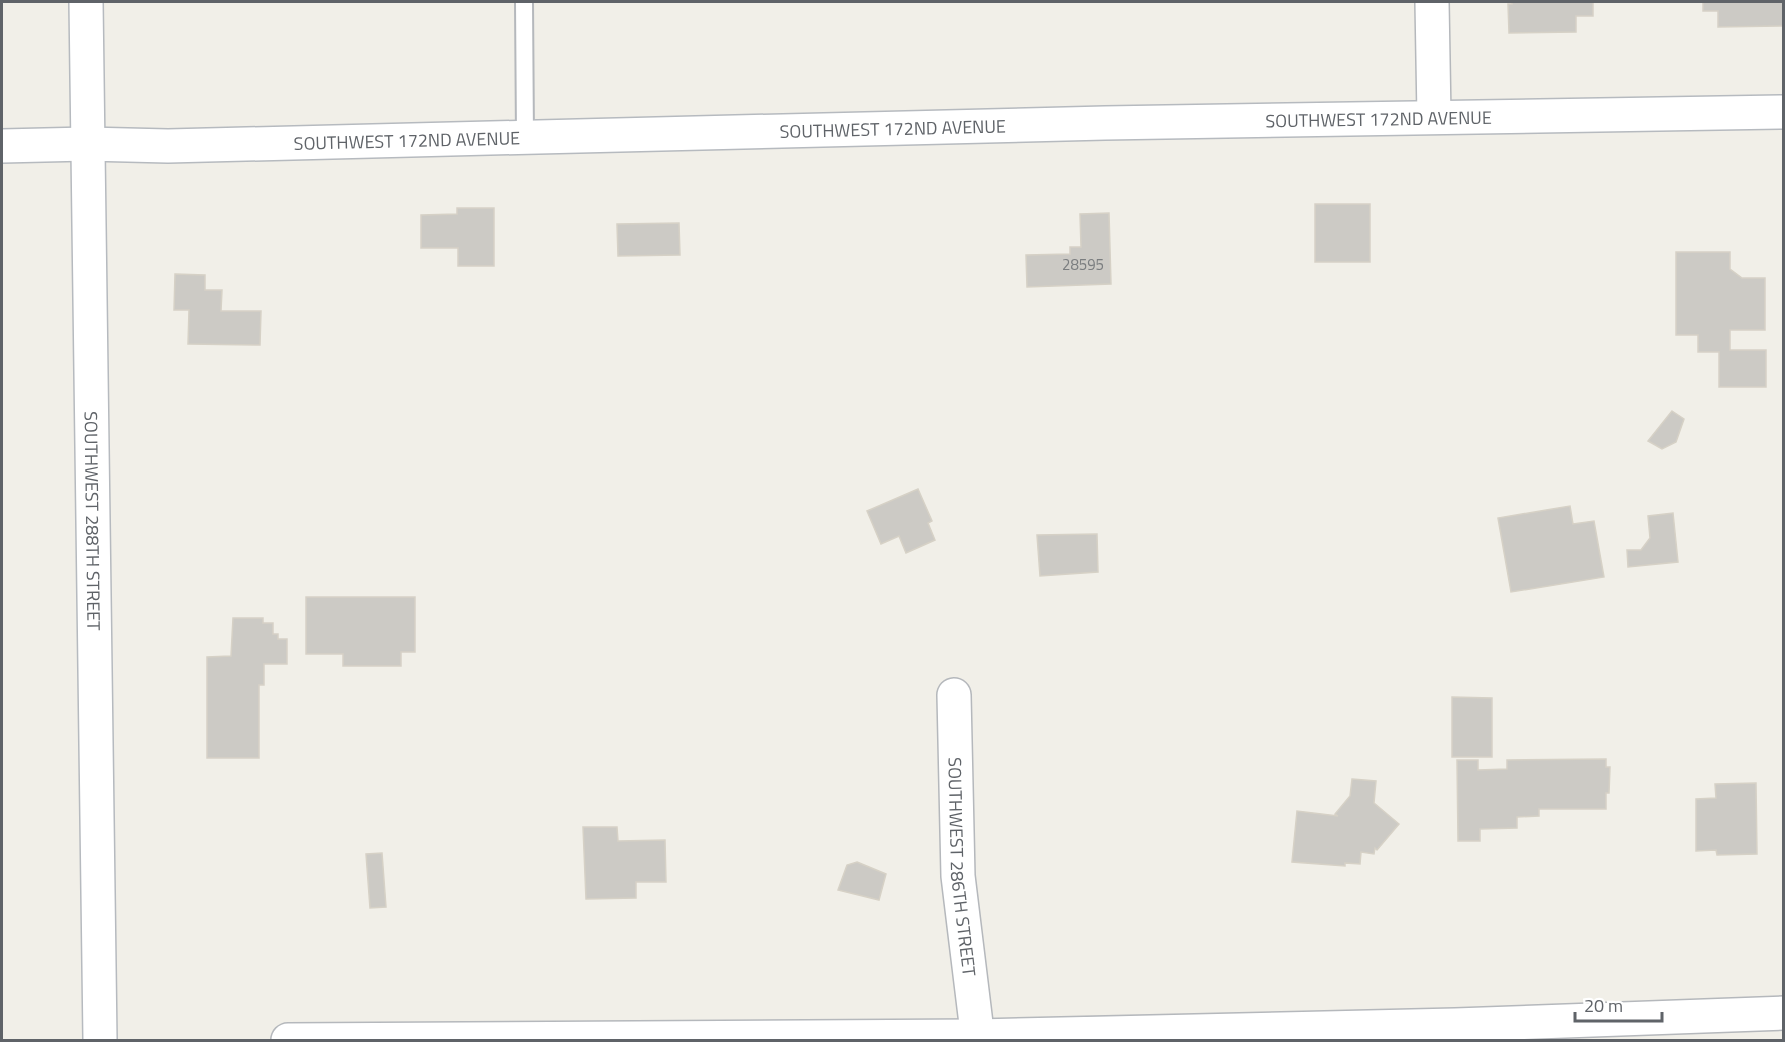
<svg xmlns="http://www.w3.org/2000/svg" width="1785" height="1042" viewBox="0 0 1785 1042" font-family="'Titillium Web',sans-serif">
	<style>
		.building { fill: #cccac5; stroke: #d6d1c6; stroke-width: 1.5 }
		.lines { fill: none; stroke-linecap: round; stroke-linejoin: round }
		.lane-casing { stroke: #b5b8bc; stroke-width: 20 }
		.street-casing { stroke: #b5b8bc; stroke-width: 36 }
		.secondary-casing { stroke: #b6babf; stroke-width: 36 }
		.lane { stroke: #fff; stroke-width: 16 }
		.street { stroke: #fff; stroke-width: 33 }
		.secondary { stroke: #fff; stroke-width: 33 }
		.labels { text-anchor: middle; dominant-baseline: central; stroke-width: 4.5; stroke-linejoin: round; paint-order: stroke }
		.number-label { font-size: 15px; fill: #7a7d7f }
		.street-label { font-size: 18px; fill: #5f6368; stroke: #fff }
	</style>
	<rect width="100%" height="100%" fill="#f1efe8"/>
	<g class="building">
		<polygon points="1512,2 1593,2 1593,16 1576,16 1576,32 1509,33 1508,4 1512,4"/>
		<polygon points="1703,2 1783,2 1783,26 1718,27 1718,11 1703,11"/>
		<rect x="1315" y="204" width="55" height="58"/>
		<polygon points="457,208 494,208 494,266 458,266 458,248 421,248 421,215 457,214"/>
		<polygon points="1109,213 1111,284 1027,287 1026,255 1070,254 1070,247 1081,247 1080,214"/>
		<polygon points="679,223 680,255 618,256 617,224"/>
		<polygon points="1676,252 1730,252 1730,269 1742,278 1765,278 1765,330 1730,330 1730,350 1766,350 1766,387 1719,387 1719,352 1698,352 1698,335 1676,335"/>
		<polygon points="175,274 205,275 205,290 222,290 221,311 261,311 260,345 188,344 189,310 174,310"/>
		<polygon points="1672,411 1684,419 1676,442 1662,449 1648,441"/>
		<polygon points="918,489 932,521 928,523 935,540 906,553 899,536 881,544 867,511"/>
		<polygon points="1570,506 1573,524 1594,521 1604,577 1511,592 1498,518"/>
		<polygon points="1673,513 1678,562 1628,567 1627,550 1641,550 1650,538 1648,516"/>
		<polygon points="1097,534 1098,572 1040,576 1037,535"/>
		<polygon points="306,597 415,597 415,652 401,652 401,666 343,666 343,654 306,654"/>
		<polygon points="233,618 263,618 263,623 273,623 273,634 278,634 278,639 287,639 287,664 264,664 264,685 259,685 259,758 207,758 207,657 231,656"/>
		<polygon points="1452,697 1492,698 1492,757 1452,757"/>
		<polygon points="1606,759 1606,767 1610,767 1609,793 1606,793 1606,809 1539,809 1539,816 1517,817 1517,828 1480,829 1480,841 1458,841 1457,760 1478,760 1478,770 1507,769 1507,760"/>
		<polygon points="1352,779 1376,781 1374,803 1399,824 1377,850 1375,848 1374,854 1361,852 1360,864 1345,863 1345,866 1292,862 1297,811 1338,816 1335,814 1350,796"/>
		<polygon points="1756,783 1757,854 1717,855 1716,850 1696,851 1696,799 1716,798 1715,784"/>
		<polygon points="583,827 617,827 618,841 665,840 666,882 636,882 636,898 586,899"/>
		<polygon points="382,853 386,907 370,908 366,854"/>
		<polygon points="857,862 886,874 879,900 838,890 847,865"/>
	</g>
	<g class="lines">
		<g class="lane-casing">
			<polyline id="lane" points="524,2 525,138"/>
		</g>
		<g class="street-casing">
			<g id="street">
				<polyline points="1432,2 1434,117"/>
				<path id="s1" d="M954 695 958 876 978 1040"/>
				<polyline points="288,1040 978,1036 1455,1025 1784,1013"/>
			</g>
		</g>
		<g class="secondary-casing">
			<g id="secondary">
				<path id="s2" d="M86 2 100 1040"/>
				<path id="s3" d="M2 146 87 144 168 146 1105 123 1784 112"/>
			</g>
		</g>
		<use href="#lane" class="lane"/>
		<use href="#street" class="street"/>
		<use href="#secondary" class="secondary"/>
	</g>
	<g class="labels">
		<g class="number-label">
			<text x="1083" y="264">28595</text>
		</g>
		<g class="street-label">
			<text stroke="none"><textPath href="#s3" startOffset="1377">SOUTHWEST 172ND AVENUE</textPath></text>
			<text stroke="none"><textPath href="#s3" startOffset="891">SOUTHWEST 172ND AVENUE</textPath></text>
			<text stroke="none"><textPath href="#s3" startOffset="405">SOUTHWEST 172ND AVENUE</textPath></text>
			<text stroke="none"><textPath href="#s2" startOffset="519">SOUTHWEST 288TH STREET</textPath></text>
			<text stroke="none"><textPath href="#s1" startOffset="172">SOUTHWEST 286TH STREET</textPath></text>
		</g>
	</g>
	<rect width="1785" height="1042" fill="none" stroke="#5f6368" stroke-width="6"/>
	<path d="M1575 1012v9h87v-9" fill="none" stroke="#5f6368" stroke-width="3"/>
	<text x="1584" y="1012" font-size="18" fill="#5f6368" stroke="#ffffff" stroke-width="4.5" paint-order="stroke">20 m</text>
</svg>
